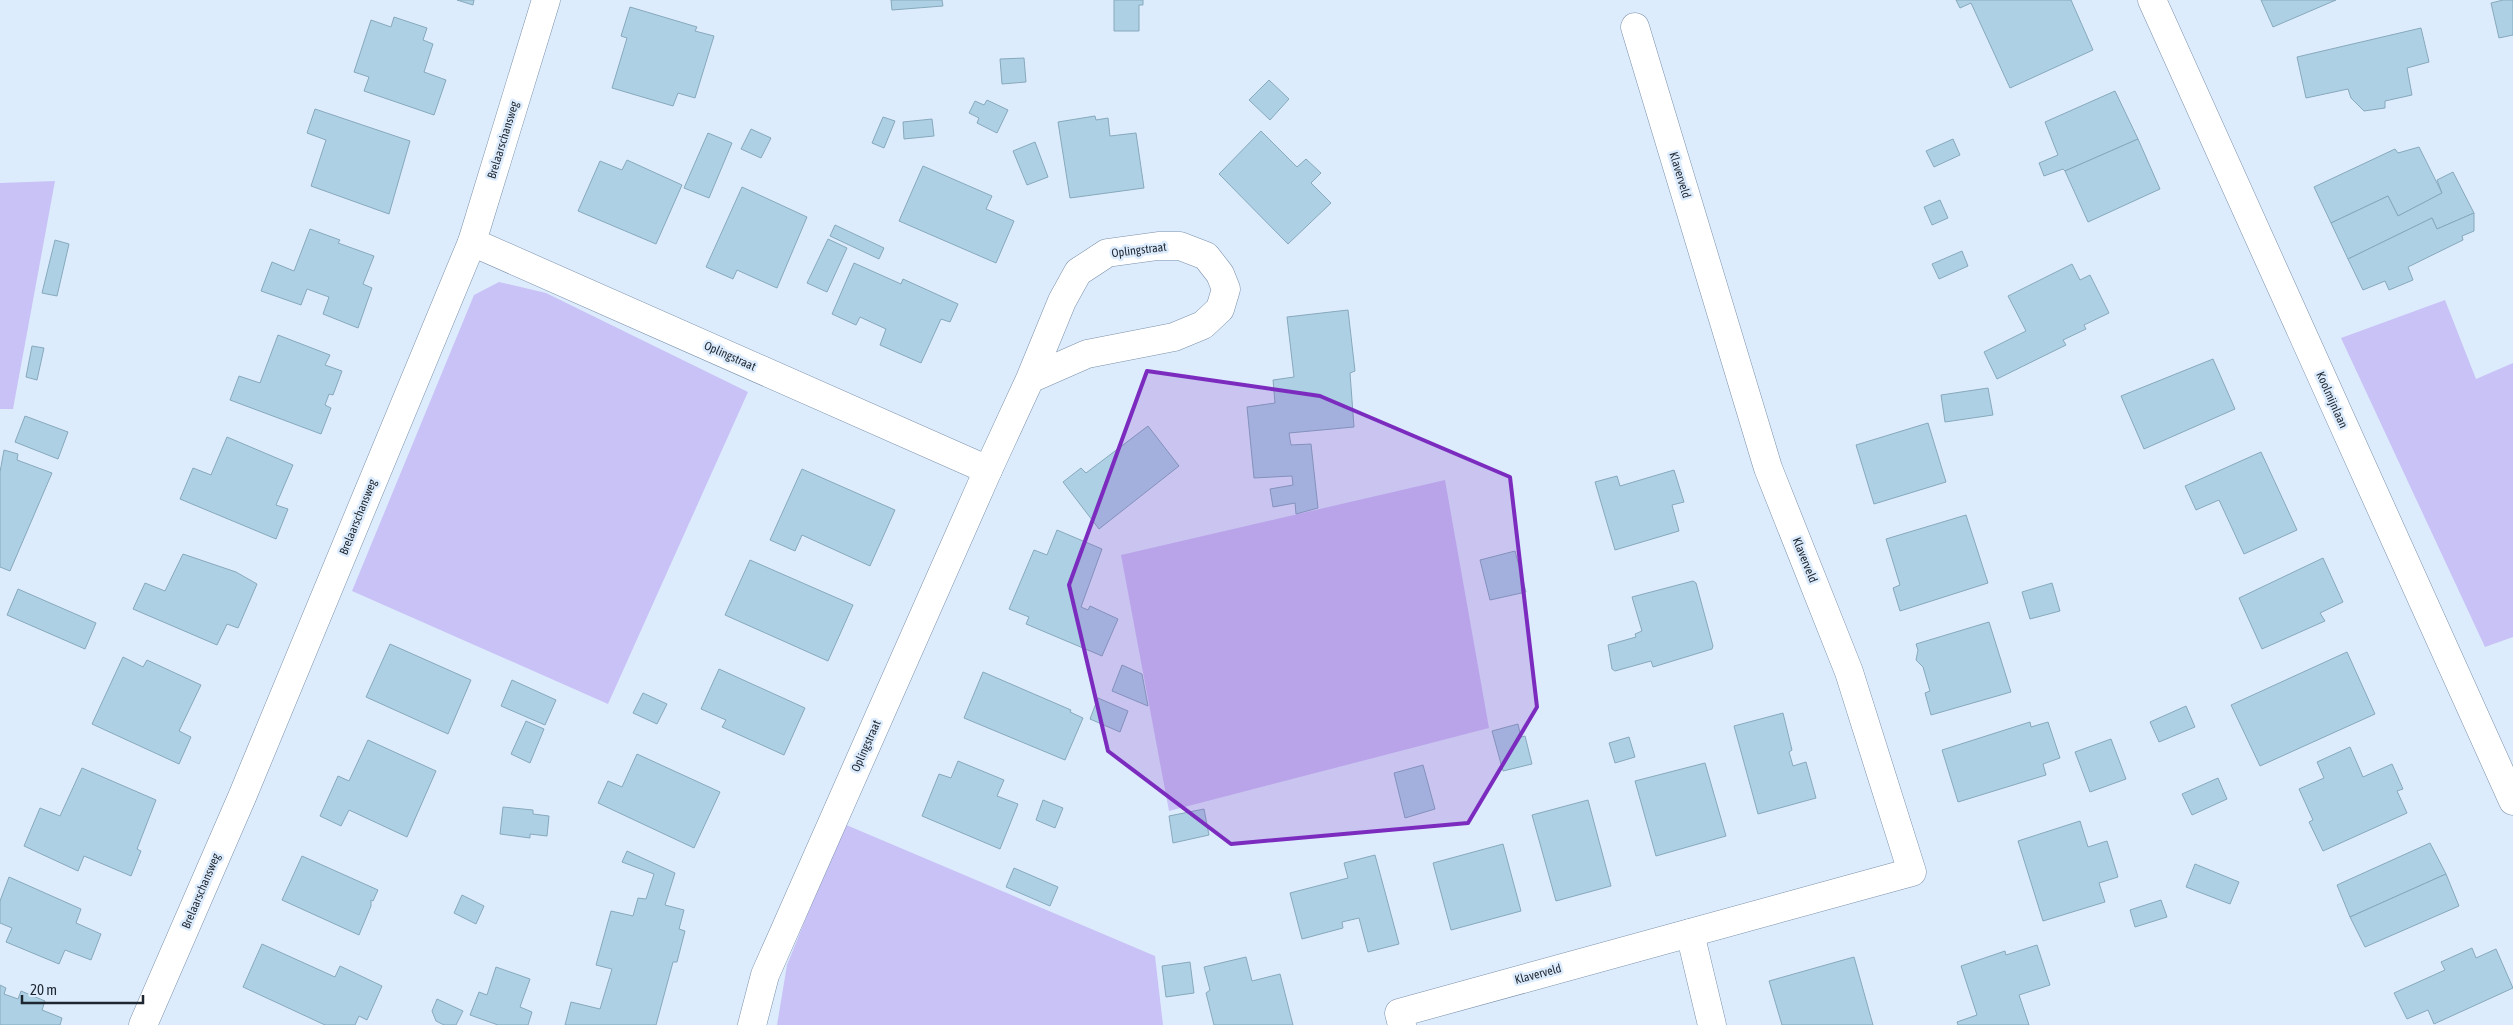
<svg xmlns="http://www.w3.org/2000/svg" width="2513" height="1025" viewBox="0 0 2513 1025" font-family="'Asap Condensed',sans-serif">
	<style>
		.green { fill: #c9c2f6 }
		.building { fill: #add0e4; stroke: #87a9bc }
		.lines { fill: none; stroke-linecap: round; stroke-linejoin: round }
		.minor-casing { stroke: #7a90aa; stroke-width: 29 }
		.minor { stroke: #fff; stroke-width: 28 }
		.marked { fill: #7b2cbf; fill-opacity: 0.2; stroke: #7b2cbf; stroke-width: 4; stroke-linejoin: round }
		.labels { text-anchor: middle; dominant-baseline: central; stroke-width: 5; stroke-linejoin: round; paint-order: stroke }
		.street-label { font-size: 12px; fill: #1e2731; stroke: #ddecfd }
	</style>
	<rect width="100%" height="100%" fill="#ddecfd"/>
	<g class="green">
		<polygon points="55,181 13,409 0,409 0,183"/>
		<polygon points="499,282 546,293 748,392 608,704 352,591 474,295"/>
		<polygon points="2445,300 2476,379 2513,363 2513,637 2485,647 2341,338"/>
		<polygon points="1445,480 1489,728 1169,811 1121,555"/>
		<polygon points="844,824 1155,956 1163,1025 777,1025 787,965"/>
	</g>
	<g class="building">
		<polygon points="457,0 474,0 473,5"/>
		<polygon points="891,0 942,0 943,6 892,10"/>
		<polygon points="1114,0 1143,0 1143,5 1139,5 1139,31 1114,31"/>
		<polygon points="1956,0 2071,0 2093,50 2010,88 1971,3 1960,8"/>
		<polygon points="2261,0 2336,0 2273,27"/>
		<polygon points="2503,0 2513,0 2513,35 2499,38 2491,3"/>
		<polygon points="630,7 697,27 695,31 714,36 695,98 678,93 673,106 612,88 627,38 621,36"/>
		<polygon points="394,17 427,28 423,40 433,44 424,72 446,80 434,115 364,91 369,77 354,72 371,20 391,27"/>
		<polygon points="2421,28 2429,62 2407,68 2412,95 2385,101 2385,108 2364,111 2351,98 2348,89 2306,98 2297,57"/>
		<polygon points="1024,58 1026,82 1002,84 1000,59"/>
		<polygon points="1269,80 1289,99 1270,120 1249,100"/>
		<polygon points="2115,91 2138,139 2065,171 2063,169 2044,176 2039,163 2058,155 2045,122"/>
		<polygon points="987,100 1008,110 997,133 977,123 979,118 969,113 975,101 984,105"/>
		<polygon points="315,109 410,141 389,214 311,186 326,140 307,133"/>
		<polygon points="1095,116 1096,120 1108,118 1110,136 1136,133 1144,188 1070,198 1058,122"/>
		<polygon points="883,117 895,121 884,148 872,143"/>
		<polygon points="932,119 934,136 904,139 903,122"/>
		<polygon points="751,129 771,138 761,158 741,149"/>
		<polygon points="1261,131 1297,167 1306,159 1321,173 1311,183 1331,203 1288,244 1219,174"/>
		<polygon points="708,133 732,143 709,198 684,188"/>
		<polygon points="1953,139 1960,155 1934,167 1926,151"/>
		<polygon points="2138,139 2160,189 2088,222 2065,171"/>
		<polygon points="1035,142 1048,177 1027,185 1013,151"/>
		<polygon points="2419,147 2442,193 2398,216 2388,196 2331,223 2314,187 2395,149 2398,153"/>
		<polygon points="627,160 682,185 656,244 578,211 600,161 622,170"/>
		<polygon points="923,166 992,196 986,209 1014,221 996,263 899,221"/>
		<polygon points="2453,172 2474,213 2437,229 2432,218 2348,259 2331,223 2388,196 2398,216 2442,193 2437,180"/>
		<polygon points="742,187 807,217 777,288 737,270 733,279 706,267"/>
		<polygon points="1940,200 1948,218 1932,225 1924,207"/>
		<polygon points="2474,213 2474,231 2462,236 2463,240 2408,267 2413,280 2389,290 2385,281 2363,290 2348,259 2432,218 2437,229"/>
		<polygon points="835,225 884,248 879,259 830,236"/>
		<polygon points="310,229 340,240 338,243 374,256 363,284 372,288 358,328 323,314 329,297 307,289 301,305 261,291 272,262 294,271"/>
		<polygon points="828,239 847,248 827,292 807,283"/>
		<polygon points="55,240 69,244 57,296 42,293"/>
		<polygon points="1962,251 1968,266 1939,279 1932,264"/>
		<polygon points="854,263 901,284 903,279 958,304 950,322 941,319 921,363 880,345 886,329 860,317 856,325 832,314"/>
		<polygon points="2072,264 2080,280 2090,275 2109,313 2084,325 2086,329 2063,340 2066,345 1997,379 1984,352 2026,331 2008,296"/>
		<polygon points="1348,310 1355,371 1350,373 1354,427 1289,433 1291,445 1311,444 1318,508 1296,514 1295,503 1273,507 1270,489 1293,485 1292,476 1254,478 1247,407 1275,403 1273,380 1294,377 1287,317"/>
		<polygon points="278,335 330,355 325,365 342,371 333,395 329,394 325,405 331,408 321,434 230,400 239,376 260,383"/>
		<polygon points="32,346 44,348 37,380 26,377"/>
		<polygon points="2213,359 2235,409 2144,449 2121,396"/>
		<polygon points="1988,388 1993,415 1945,422 1941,395"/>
		<polygon points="25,416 68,432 58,459 15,442"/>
		<polygon points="1928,423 1946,482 1874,504 1856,445"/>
		<polygon points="1148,426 1179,466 1099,529 1063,482 1081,468 1086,473"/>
		<polygon points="227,437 293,465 276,505 288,509 276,539 180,499 193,468 211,475"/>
		<polygon points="4,450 18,454 17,460 52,473 10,571 0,567 0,472"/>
		<polygon points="2261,452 2297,530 2244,554 2219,500 2196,510 2185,486"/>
		<polygon points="802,469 895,510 870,566 802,535 795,551 770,540"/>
		<polygon points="1674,470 1684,502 1672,505 1679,531 1615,550 1595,482 1617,476 1620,486"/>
		<polygon points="1966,515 1988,583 1900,611 1893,588 1900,585 1886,539"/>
		<polygon points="1057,530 1102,549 1081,607 1088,610 1090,606 1118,619 1102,656 1026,624 1029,617 1009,609 1034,550 1047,555"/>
		<polygon points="1515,551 1526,592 1490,600 1480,560"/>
		<polygon points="183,554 236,572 257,584 238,628 227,624 217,645 133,609 145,583 165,591"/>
		<polygon points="2323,558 2343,602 2320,613 2325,621 2262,649 2239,598"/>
		<polygon points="750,560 853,605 828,661 725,615"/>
		<polygon points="1693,581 1696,583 1713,646 1712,649 1653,667 1651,661 1615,671 1612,669 1608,645 1636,637 1635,634 1642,631 1632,597"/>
		<polygon points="2052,583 2060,611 2030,619 2022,592"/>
		<polygon points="18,589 96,623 85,649 7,615"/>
		<polygon points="1989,622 2011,692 1931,715 1925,693 1930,691 1923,667 1916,660 1918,650 1916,644"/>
		<polygon points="390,644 471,680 448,734 366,697"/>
		<polygon points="2347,652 2375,714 2260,766 2231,705"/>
		<polygon points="123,657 143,667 147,660 201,685 179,731 191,737 179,764 92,724"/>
		<polygon points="1122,665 1142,674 1148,706 1112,691"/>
		<polygon points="719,669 805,708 784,755 722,727 726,720 701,709"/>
		<polygon points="983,672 1071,710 1070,712 1083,718 1065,760 964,718"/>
		<polygon points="512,680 556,700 545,725 501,706"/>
		<polygon points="643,693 667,704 657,724 633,713"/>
		<polygon points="1098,698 1128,711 1120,732 1090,719"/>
		<polygon points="2186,706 2195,727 2159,742 2150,722"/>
		<polygon points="1783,713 1792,750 1789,752 1793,766 1806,762 1816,798 1758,814 1734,726"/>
		<polygon points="526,721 544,729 530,763 511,754"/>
		<polygon points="2030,722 2031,727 2048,722 2060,758 2043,764 2046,775 1958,802 1942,750"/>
		<polygon points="1518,724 1521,737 1525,736 1532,764 1503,771 1492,731"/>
		<polygon points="1629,737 1635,757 1615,763 1609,743"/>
		<polygon points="2111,739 2126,779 2090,792 2075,752"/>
		<polygon points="368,740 436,771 407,837 349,810 341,826 320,816 338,776 349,781"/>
		<polygon points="2350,747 2363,777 2392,764 2403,789 2397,791 2407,813 2323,851 2309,822 2313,820 2299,789 2324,778 2317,762"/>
		<polygon points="637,754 720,792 694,848 598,803 608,781 622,787"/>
		<polygon points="958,761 1004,780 997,796 1018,804 1000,849 922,816 939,774 951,778"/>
		<polygon points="1705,763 1726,836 1656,856 1635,781"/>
		<polygon points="1423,765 1435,809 1405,818 1394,773"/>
		<polygon points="82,768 156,800 137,849 141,851 131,876 84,856 78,871 24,846 40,808 60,816"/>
		<polygon points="2218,778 2227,799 2192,815 2182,794"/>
		<polygon points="1043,800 1063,808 1055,828 1036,820"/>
		<polygon points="1588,800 1611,886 1556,901 1532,815"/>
		<polygon points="503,807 533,810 533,814 549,816 547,836 530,834 530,838 500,834"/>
		<polygon points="1204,809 1209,835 1173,843 1169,816"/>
		<polygon points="2080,821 2088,847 2107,841 2118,877 2099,883 2105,902 2043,921 2018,841"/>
		<polygon points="2430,843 2446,874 2350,917 2337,885"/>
		<polygon points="1503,844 1521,911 1451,930 1433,863"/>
		<polygon points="627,851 675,873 665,905 684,910 679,929 685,931 677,962 673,962 656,1025 565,1025 571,1002 600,1009 612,969 596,965 611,911 633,916 638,898 646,899 654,874 622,862"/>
		<polygon points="1375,855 1399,944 1368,952 1359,918 1342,922 1343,928 1302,939 1290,893 1348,878 1344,863"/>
		<polygon points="302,856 378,890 373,901 371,900 371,906 359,935 282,900"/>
		<polygon points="2195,864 2239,882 2230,904 2186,887"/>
		<polygon points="1014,868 1058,887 1050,906 1006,887"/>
		<polygon points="2446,874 2459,906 2365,947 2350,917"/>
		<polygon points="9,877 81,909 76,923 101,934 91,960 65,950 59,964 6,942 12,928 0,923 0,901"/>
		<polygon points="462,895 484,906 476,924 454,913"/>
		<polygon points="2161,900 2167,917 2135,927 2130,910"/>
		<polygon points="262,944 335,977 340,966 382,986 367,1020 359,1016 355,1025 325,1025 243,987"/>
		<polygon points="2037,945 2050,985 2019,995 2029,1025 1958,1025 1957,1022 1977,1015 1961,966 2005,951 2006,955"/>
		<polygon points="2472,948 2476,958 2496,949 2513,988 2434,1024 2428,1010 2407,1019 2394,993 2445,970 2441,962"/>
		<polygon points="1246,957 1252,981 1280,974 1293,1025 1214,1025 1206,993 1210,990 1204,967"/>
		<polygon points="1854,957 1873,1025 1782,1025 1769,981"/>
		<polygon points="1190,962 1194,993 1166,997 1162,966"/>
		<polygon points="496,967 530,979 520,1007 532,1012 528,1025 498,1025 470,1015 479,992 487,995"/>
		<polygon points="0,985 6,988 4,994 18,999 21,991 45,1001 42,1010 62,1018 60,1025 0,1025"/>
		<polygon points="437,999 463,1011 456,1025 444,1025 436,1021 432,1011"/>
	</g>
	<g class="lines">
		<g class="minor-casing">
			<g id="minor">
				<polyline points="2152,0 2513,801"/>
				<polyline points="472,242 988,470"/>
				<polyline points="1690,933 1712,1025"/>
				<polyline points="143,1025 242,797 472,242 546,0"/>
				<polyline points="752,1025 765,975 988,470 1030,379 1062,301 1078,272 1107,253 1158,246 1180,246 1206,256 1220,274 1226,289 1220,309 1203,325 1174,337 1087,354 1030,379"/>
				<polyline points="1402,1025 1399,1013 1912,872 1849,672 1768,468 1635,27"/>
			</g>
		</g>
		<use href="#minor" class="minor"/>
	</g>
	<path class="marked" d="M1147 371 1320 396 1510 477 1537 707 1468 823 1231 844 1108 751 1069 585Z"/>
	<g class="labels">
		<g class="street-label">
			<text transform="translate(503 140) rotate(-73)">Brelaarschansweg</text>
			<text transform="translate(1680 175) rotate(73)">Klaverveld</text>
			<text transform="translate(1139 250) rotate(-7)">Oplingstraat</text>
			<text transform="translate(730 356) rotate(24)">Oplingstraat</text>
			<text transform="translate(2332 400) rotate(66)">Koolmijnlaan</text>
			<text transform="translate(358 517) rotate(-68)">Brelaarschansweg</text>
			<text transform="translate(1805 560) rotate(68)">Klaverveld</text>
			<text transform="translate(866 746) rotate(-66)">Oplingstraat</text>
			<text transform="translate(201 891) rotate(-67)">Brelaarschansweg</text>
			<text transform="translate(1538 974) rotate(-15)">Klaverveld</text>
		</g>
	</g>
	<path d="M22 995v8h121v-8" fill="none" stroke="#1e2731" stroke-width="2.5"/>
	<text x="30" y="995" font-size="15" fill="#1e2731" stroke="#ddecfd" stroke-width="4" paint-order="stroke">20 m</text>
</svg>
